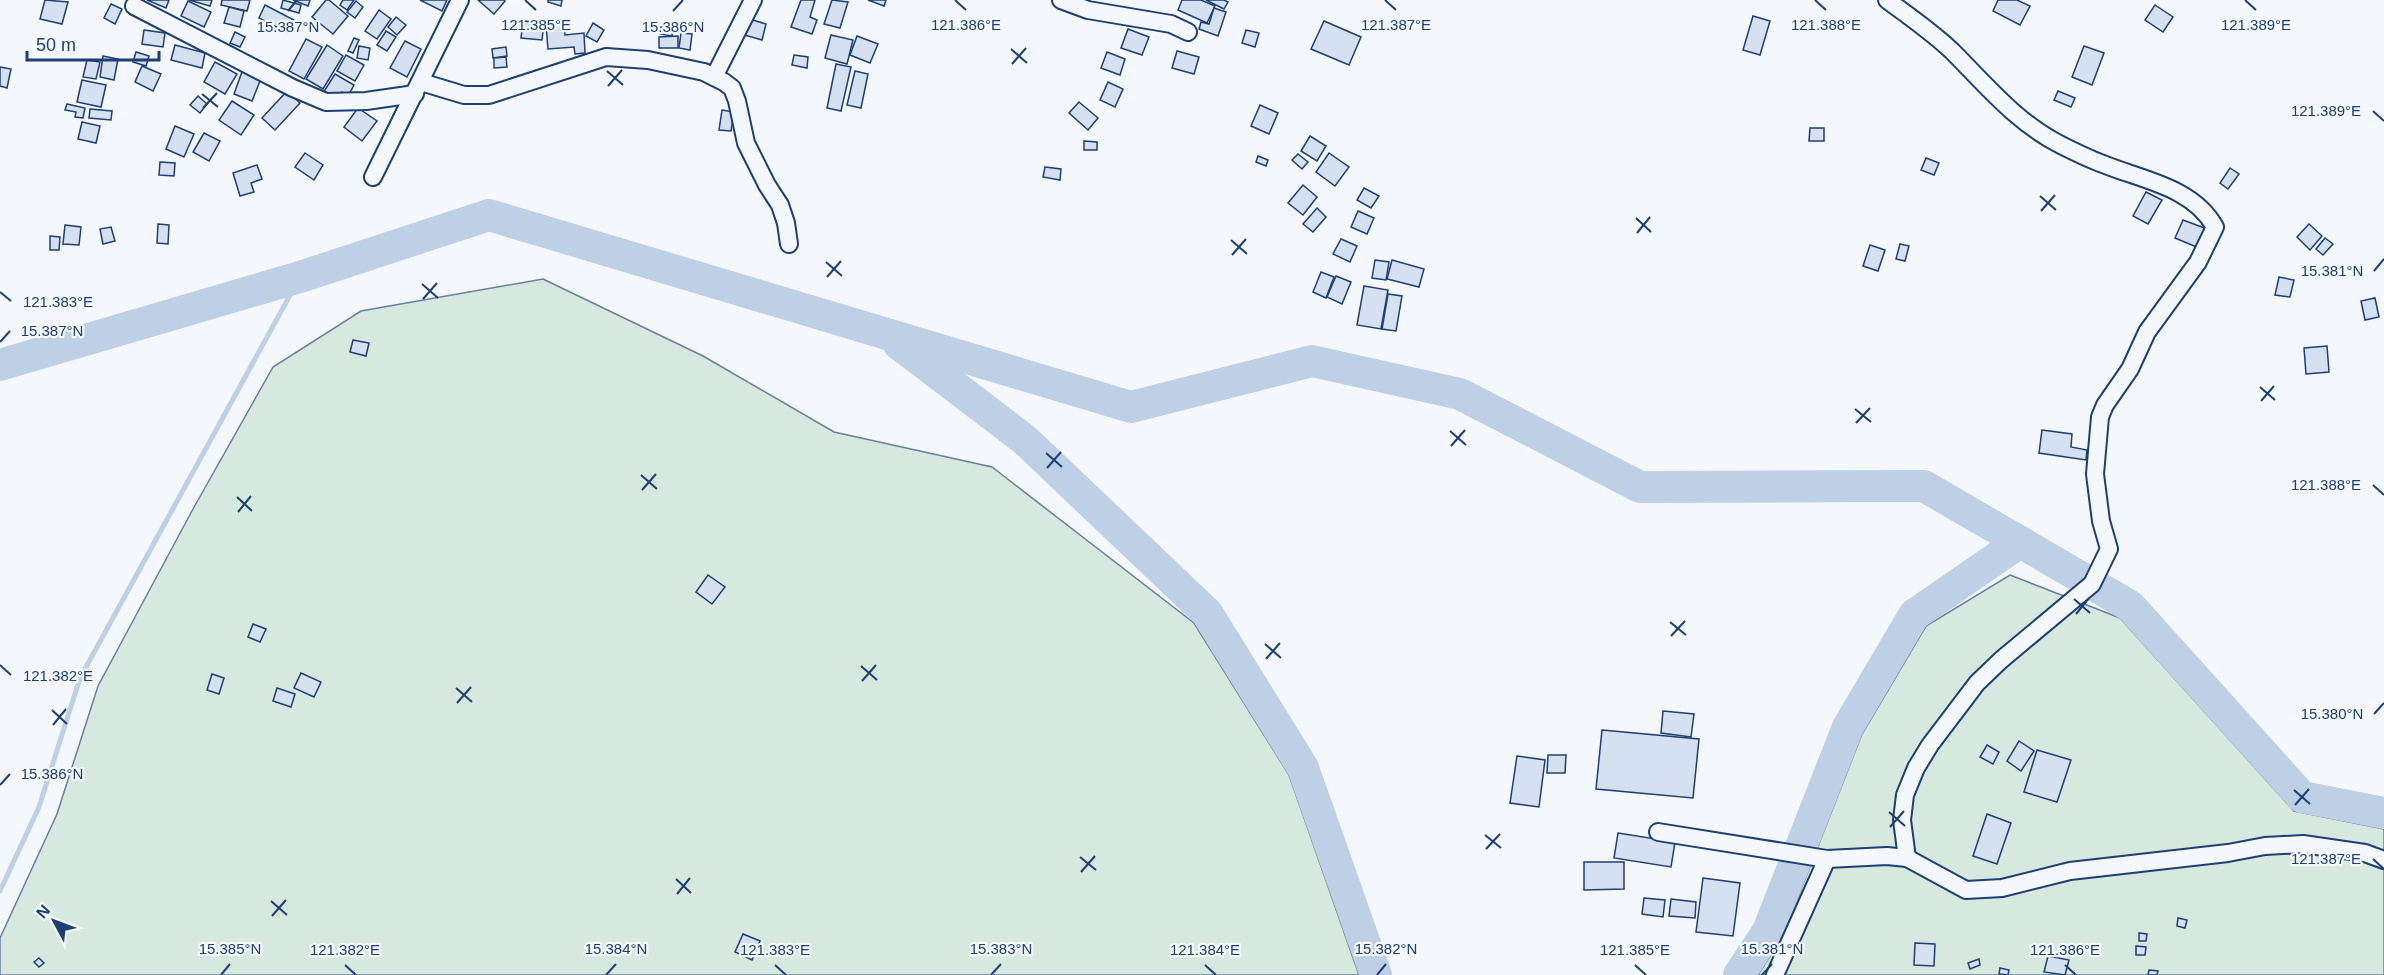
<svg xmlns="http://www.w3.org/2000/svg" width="2384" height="975" viewBox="0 0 2384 975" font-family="Arial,sans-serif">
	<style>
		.green { fill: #d7e8df; stroke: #687fa3; stroke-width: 1.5 }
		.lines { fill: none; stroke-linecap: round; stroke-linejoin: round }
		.stream { stroke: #bed0e5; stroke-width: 5 }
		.river { stroke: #bed0e5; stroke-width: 32 }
		.building { fill: #d5e0f0; stroke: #1d3f73; stroke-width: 1.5 }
		.street-casing { stroke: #1d3f73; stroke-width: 20 }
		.street { stroke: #f4f7fb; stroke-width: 16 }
		.ticks { fill: none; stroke: #1d3f73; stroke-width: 2 }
		.ticks-label { font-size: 15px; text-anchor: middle; fill: #1d3f73; stroke: #f4f7fb; stroke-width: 4.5; stroke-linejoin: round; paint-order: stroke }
	</style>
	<rect width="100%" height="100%" fill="#f4f7fb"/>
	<g class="green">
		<polygon points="543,279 703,356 834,432 992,467 1194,623 1289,775 1359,975 0,975 0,938 57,814 98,686 193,509 273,367 361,311"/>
		<polygon points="2010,575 2120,618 2294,811 2384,829 2384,975 1758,975 1782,938 1862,734 1926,626"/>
	</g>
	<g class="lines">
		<polyline class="stream" points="0,891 39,807 80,678 300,277"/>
		<g class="river">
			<polyline points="899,344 1025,440 1207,613 1303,768 1376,975"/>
			<polyline points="0,365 300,277 489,215 1131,407 1312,361 1460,394 1640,487 1924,486 2130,606 2302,797 2384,813"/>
			<polyline points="1739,975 1768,931 1848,727 1914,615 2020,542"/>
		</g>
	</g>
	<g class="building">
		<polygon points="45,0 68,2 62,24 40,19"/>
		<polygon points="147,0 169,0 166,8"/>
		<polygon points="189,0 212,0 210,6"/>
		<polygon points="222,0 250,0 247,11 221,5"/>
		<polygon points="283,0 301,5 299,13 281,8"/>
		<polygon points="293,0 310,0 308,6"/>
		<polygon points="326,0 329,0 348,16 333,34 312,17"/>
		<polygon points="343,0 354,0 347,10 340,5"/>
		<polygon points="420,0 447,0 442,11"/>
		<polygon points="478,0 504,0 505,1 494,14"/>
		<polygon points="548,0 562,0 561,6 548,2"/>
		<polygon points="801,0 815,0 810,17 817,20 812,34 791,27"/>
		<polygon points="832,0 848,2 840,28 824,24"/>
		<polygon points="868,0 886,0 884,6"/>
		<polygon points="1182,0 1201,0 1215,6 1207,23 1178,10"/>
		<polygon points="1206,0 1224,0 1228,2 1224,9"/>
		<polygon points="1998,0 2017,0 2030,6 2020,25 1993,11"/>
		<polygon points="188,1 211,12 204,27 181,16"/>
		<polygon points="356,1 363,7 355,18 347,12"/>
		<polygon points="111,4 122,9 115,24 104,18"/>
		<polygon points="265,5 294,20 288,33 259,18"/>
		<polygon points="2155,5 2173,17 2163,32 2145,20"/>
		<polygon points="229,7 244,11 240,27 224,23"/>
		<polygon points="1214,8 1226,12 1218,36 1199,29 1201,22 1209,24"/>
		<polygon points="379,10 391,19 377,39 365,31"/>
		<polygon points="1753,16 1770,21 1760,55 1743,50"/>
		<polygon points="396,17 406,25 397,35 388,27"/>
		<polygon points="746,18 766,24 762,40 741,34"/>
		<polygon points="523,21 544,23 542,40 521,38"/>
		<polygon points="1324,21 1361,37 1349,65 1311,49"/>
		<polygon points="564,23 565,35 584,33 585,53 575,54 574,47 548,49 546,25"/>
		<polygon points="593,23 604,30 597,42 586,36"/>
		<polygon points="661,27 673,29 672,36 660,34"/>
		<polygon points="1128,29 1149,37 1142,55 1121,48"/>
		<polygon points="144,30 165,33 163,47 142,44"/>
		<polygon points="1246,30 1259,33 1255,47 1242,43"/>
		<polygon points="386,31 396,37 387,51 377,45"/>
		<polygon points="235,32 245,37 240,47 230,43"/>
		<polygon points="681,33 692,34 690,50 679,48"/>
		<polygon points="831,35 853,40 847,64 825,58"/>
		<polygon points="678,36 678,48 659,48 659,37"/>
		<polygon points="857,36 878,44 870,63 850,55"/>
		<polygon points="354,38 359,40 353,53 348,51"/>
		<polygon points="306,39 322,47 304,79 289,71"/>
		<polygon points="405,41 421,49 407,77 390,68"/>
		<polygon points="175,45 205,53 202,68 171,60"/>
		<polygon points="327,45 343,56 323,89 306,79"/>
		<polygon points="359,46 370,48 368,60 357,58"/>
		<polygon points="2084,46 2104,53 2092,85 2072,77"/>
		<polygon points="506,47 507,56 493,58 492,49"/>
		<polygon points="1177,51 1199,57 1194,74 1172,68"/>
		<polygon points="136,52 149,56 146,66 133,62"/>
		<polygon points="1107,52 1125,59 1120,75 1101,68"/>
		<polygon points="346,55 364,65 355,81 337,71"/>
		<polygon points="794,55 808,57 807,68 792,65"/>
		<polygon points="103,56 118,59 114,80 100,77"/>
		<polygon points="506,57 507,67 494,68 494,58"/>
		<polygon points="87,60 100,62 96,79 83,77"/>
		<polygon points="215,62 237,74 225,94 204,82"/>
		<polygon points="836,64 851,67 841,111 827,108"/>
		<polygon points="142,66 161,74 153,91 135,82"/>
		<polygon points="0,67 11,69 7,88 0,86"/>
		<polygon points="243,69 262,76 252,101 234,94"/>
		<polygon points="855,71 868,74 861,108 847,105"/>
		<polygon points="335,74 354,85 348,96 342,92 337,101 323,93"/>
		<polygon points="82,80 106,85 101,107 77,102"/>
		<polygon points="1108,82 1123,89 1115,107 1100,100"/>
		<polygon points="287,91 300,103 275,130 262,118"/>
		<polygon points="2058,91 2075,98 2071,107 2054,100"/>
		<polygon points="198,96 207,104 200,113 190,105"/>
		<polygon points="232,101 254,115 241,135 219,120"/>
		<polygon points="1079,102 1098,118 1088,130 1069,113"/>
		<polygon points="67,104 85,108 83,118 75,117 76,112 65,110"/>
		<polygon points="1260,105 1278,113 1269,134 1251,126"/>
		<polygon points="358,108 377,121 362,141 344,127"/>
		<polygon points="90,109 112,111 111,120 89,118"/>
		<polygon points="722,110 734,112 731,131 719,130"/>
		<polygon points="82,122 100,126 96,143 78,139"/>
		<polygon points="175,126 194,134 184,157 166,149"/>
		<polygon points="1810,128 1824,128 1824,141 1809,141"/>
		<polygon points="204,133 220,141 209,161 193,152"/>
		<polygon points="1310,136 1326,146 1317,161 1301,151"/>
		<polygon points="1084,141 1097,142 1097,150 1084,150"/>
		<polygon points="305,153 323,165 314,180 295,167"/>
		<polygon points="1329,153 1349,167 1335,186 1316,172"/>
		<polygon points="1298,154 1308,162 1302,169 1292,160"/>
		<polygon points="1258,156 1268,160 1266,166 1256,162"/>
		<polygon points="1926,158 1939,163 1934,175 1921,170"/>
		<polygon points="160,162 175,163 174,176 159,175"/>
		<polygon points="257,165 262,179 251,183 254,192 240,196 233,173"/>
		<polygon points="1045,167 1061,169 1060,180 1043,177"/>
		<polygon points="2230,168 2239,174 2228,189 2220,183"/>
		<polygon points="1303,185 1317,197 1303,215 1288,203"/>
		<polygon points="1364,188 1379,196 1371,208 1357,200"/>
		<polygon points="2146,192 2162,200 2148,224 2133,216"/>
		<polygon points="1317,208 1326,217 1313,232 1303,224"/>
		<polygon points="1358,211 1374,218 1367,234 1351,227"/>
		<polygon points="2183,220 2207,229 2199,248 2175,238"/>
		<polygon points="158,224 169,225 168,244 157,243"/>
		<polygon points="2309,224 2322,236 2310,250 2297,237"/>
		<polygon points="65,225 81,227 79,245 63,244"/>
		<polygon points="111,227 115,241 103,244 100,229"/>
		<polygon points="50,236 60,237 59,250 50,250"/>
		<polygon points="2325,238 2333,244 2323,255 2316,249"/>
		<polygon points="1341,239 1357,246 1350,262 1333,254"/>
		<polygon points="1900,244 1909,246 1905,261 1896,259"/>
		<polygon points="1870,245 1885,250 1878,271 1863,266"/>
		<polygon points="1375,260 1389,262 1386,280 1372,278"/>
		<polygon points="1392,260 1424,269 1419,287 1387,279"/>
		<polygon points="1321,272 1334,277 1326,298 1313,292"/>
		<polygon points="1336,276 1351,282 1342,304 1327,297"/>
		<polygon points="2279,277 2294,280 2290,297 2275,295"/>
		<polygon points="1364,286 1388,290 1381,329 1357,325"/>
		<polygon points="1388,294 1402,296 1396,331 1382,329"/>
		<polygon points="2375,298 2379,317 2365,320 2361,301"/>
		<polygon points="353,340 369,343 366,356 350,352"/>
		<polygon points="2327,346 2329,372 2306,374 2304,348"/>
		<polygon points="2042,430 2072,434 2071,447 2087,450 2086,460 2039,453"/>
		<polygon points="708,575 725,587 712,604 696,592"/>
		<polygon points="253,624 266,629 260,642 248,637"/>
		<polygon points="301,673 321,682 314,697 294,688"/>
		<polygon points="212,674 224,678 219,694 207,690"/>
		<polygon points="277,688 295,694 291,707 273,701"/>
		<polygon points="1663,711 1694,714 1691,737 1661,733"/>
		<polygon points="1602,730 1699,739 1693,798 1596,789"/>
		<polygon points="2019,741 2034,751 2021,771 2007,761"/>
		<polygon points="1987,745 1999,752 1993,764 1980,757"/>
		<polygon points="2037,750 2071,760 2057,802 2024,792"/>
		<polygon points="1548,755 1566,755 1565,773 1547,773"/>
		<polygon points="1517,756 1545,760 1539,807 1510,803"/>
		<polygon points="1987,814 2011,823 1997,864 1973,856"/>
		<polygon points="1618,833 1675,842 1671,867 1614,858"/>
		<polygon points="1584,862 1624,862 1624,889 1584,890"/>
		<polygon points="1703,878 1740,883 1733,936 1696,932"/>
		<polygon points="1644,898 1665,900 1663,917 1642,914"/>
		<polygon points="1671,899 1696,902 1695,918 1669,916"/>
		<polygon points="2178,918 2187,920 2185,928 2177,926"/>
		<polygon points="2139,933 2147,934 2146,941 2139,941"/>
		<polygon points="743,934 760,941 752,960 735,952"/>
		<polygon points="1915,943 1935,944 1934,966 1914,965"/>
		<polygon points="2136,946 2146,947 2145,955 2136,955"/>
		<polygon points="2048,956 2069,960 2065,975 2044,972"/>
		<polygon points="39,958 44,963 39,967 34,962"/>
		<polygon points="1979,959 1980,965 1970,969 1968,963"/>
		<polygon points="2000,968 2009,970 2008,975 1999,974"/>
		<polygon points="2149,970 2158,971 2157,975 2148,975"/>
	</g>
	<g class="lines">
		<g class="street-casing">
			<g id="street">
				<polyline points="1061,0 1088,10 1171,24 1188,32"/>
				<path d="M1887 0C1909 16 1932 32 1952 51 1986 85 2017 123 2061 145 2075 152 2089 159 2103 164 2142 180 2193 187 2215 227L2198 262 2147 332 2130 369 2105 405 2100 417 2095 474 2101 521 2109 549 2092 584 2001 660 1977 683 1930 745 1916 768 1905 795 1902 820 1907 858"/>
				<polyline points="134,6 293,88 326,102 366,101 415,94"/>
				<polyline points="714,77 753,0"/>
				<polyline points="421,82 464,95 489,95 606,57 648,60 704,72 724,82 732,88 737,101 746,143 767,185 780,205 786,223 789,244"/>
				<polyline points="373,177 460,0"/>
				<polyline points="1658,832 1827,859 1887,856 1907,858 1966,890 2002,888 2070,871 2228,853 2265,846 2303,844 2365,853 2384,860"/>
				<polyline points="1775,975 1827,859"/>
			</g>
		</g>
		<use href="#street" class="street"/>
	</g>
	<path class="ticks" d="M525 0 536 10M955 0 966 10M1385 0 1396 10M1815 0 1826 10M2245 0 2256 10M288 11 297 0M673 11 683 0M1011 49 1027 63M1012 64 1026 48M607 71 623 85M608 86 622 70M202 94 218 107M203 108 217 93M2373 111 2384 121M2040 196 2056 210M2041 211 2055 195M1636 218 1651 232M1637 233 1650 217M1231 240 1247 254M1232 255 1246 239M826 262 842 276M2374 271 2384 259M827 277 841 261M422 284 438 298M0 292 11 301M423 299 437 283M0 342 10 331M2260 387 2275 400M2261 401 2274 386M1855 409 1871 422M1856 423 1870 408M1450 431 1466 445M1451 446 1465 430M1046 453 1062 467M1047 468 1061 452M641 475 657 489M2373 485 2384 495M642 490 656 474M237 497 252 511M238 512 251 496M2074 599 2090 613M2076 614 2089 598M1670 622 1686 635M1671 636 1685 621M1265 644 1281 658M1266 659 1280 643M0 665 11 675M861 666 877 680M862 681 876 665M456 688 472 702M457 703 471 687M52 710 67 724M2374 714 2384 703M53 725 66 709M0 785 10 774M2294 790 2310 804M2295 805 2309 789M1889 812 1905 826M1890 827 1904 811M1485 835 1501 848M1486 849 1500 834M1080 857 1096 870M2373 859 2384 869M1081 872 1095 856M676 879 691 893M677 894 690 878M271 901 287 915M272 916 286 900M345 965 356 975M775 965 786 975M1205 965 1216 975M1635 965 1646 975M2065 965 2076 975M221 975 230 964M606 975 616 964M991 975 1001 964M1377 975 1386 964M1762 975 1772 964"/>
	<g class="ticks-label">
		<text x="536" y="30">121.385°E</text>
		<text x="1396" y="30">121.387°E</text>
		<text x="1826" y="30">121.388°E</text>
		<text x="966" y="30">121.386°E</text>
		<text x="2256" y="30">121.389°E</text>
		<text x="288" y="32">15.387°N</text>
		<text x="673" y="32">15.386°N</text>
		<text x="2326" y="116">121.389°E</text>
		<text x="2332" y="276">15.381°N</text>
		<text x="58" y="307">121.383°E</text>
		<text x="52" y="336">15.387°N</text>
		<text x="2326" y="490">121.388°E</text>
		<text x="58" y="681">121.382°E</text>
		<text x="2332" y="719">15.380°N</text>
		<text x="52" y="779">15.386°N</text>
		<text x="2326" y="864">121.387°E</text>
		<text x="230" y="954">15.385°N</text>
		<text x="616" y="954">15.384°N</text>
		<text x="1001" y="954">15.383°N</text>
		<text x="1386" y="954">15.382°N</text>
		<text x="1772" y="954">15.381°N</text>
		<text x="345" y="955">121.382°E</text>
		<text x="775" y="955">121.383°E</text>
		<text x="1205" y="955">121.384°E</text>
		<text x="1635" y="955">121.385°E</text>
		<text x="2065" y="955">121.386°E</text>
	</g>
	<g transform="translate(54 921) rotate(311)" stroke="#f4f7fb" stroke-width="4.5" paint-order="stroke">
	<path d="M0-4.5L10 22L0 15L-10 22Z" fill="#1d3f73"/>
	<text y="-9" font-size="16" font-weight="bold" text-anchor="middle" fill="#1d3f73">N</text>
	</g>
	<path d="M27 51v9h132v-9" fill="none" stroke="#1d3f73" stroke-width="3"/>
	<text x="36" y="51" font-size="18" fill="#1d3f73" stroke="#f4f7fb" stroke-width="4.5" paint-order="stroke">50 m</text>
</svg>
